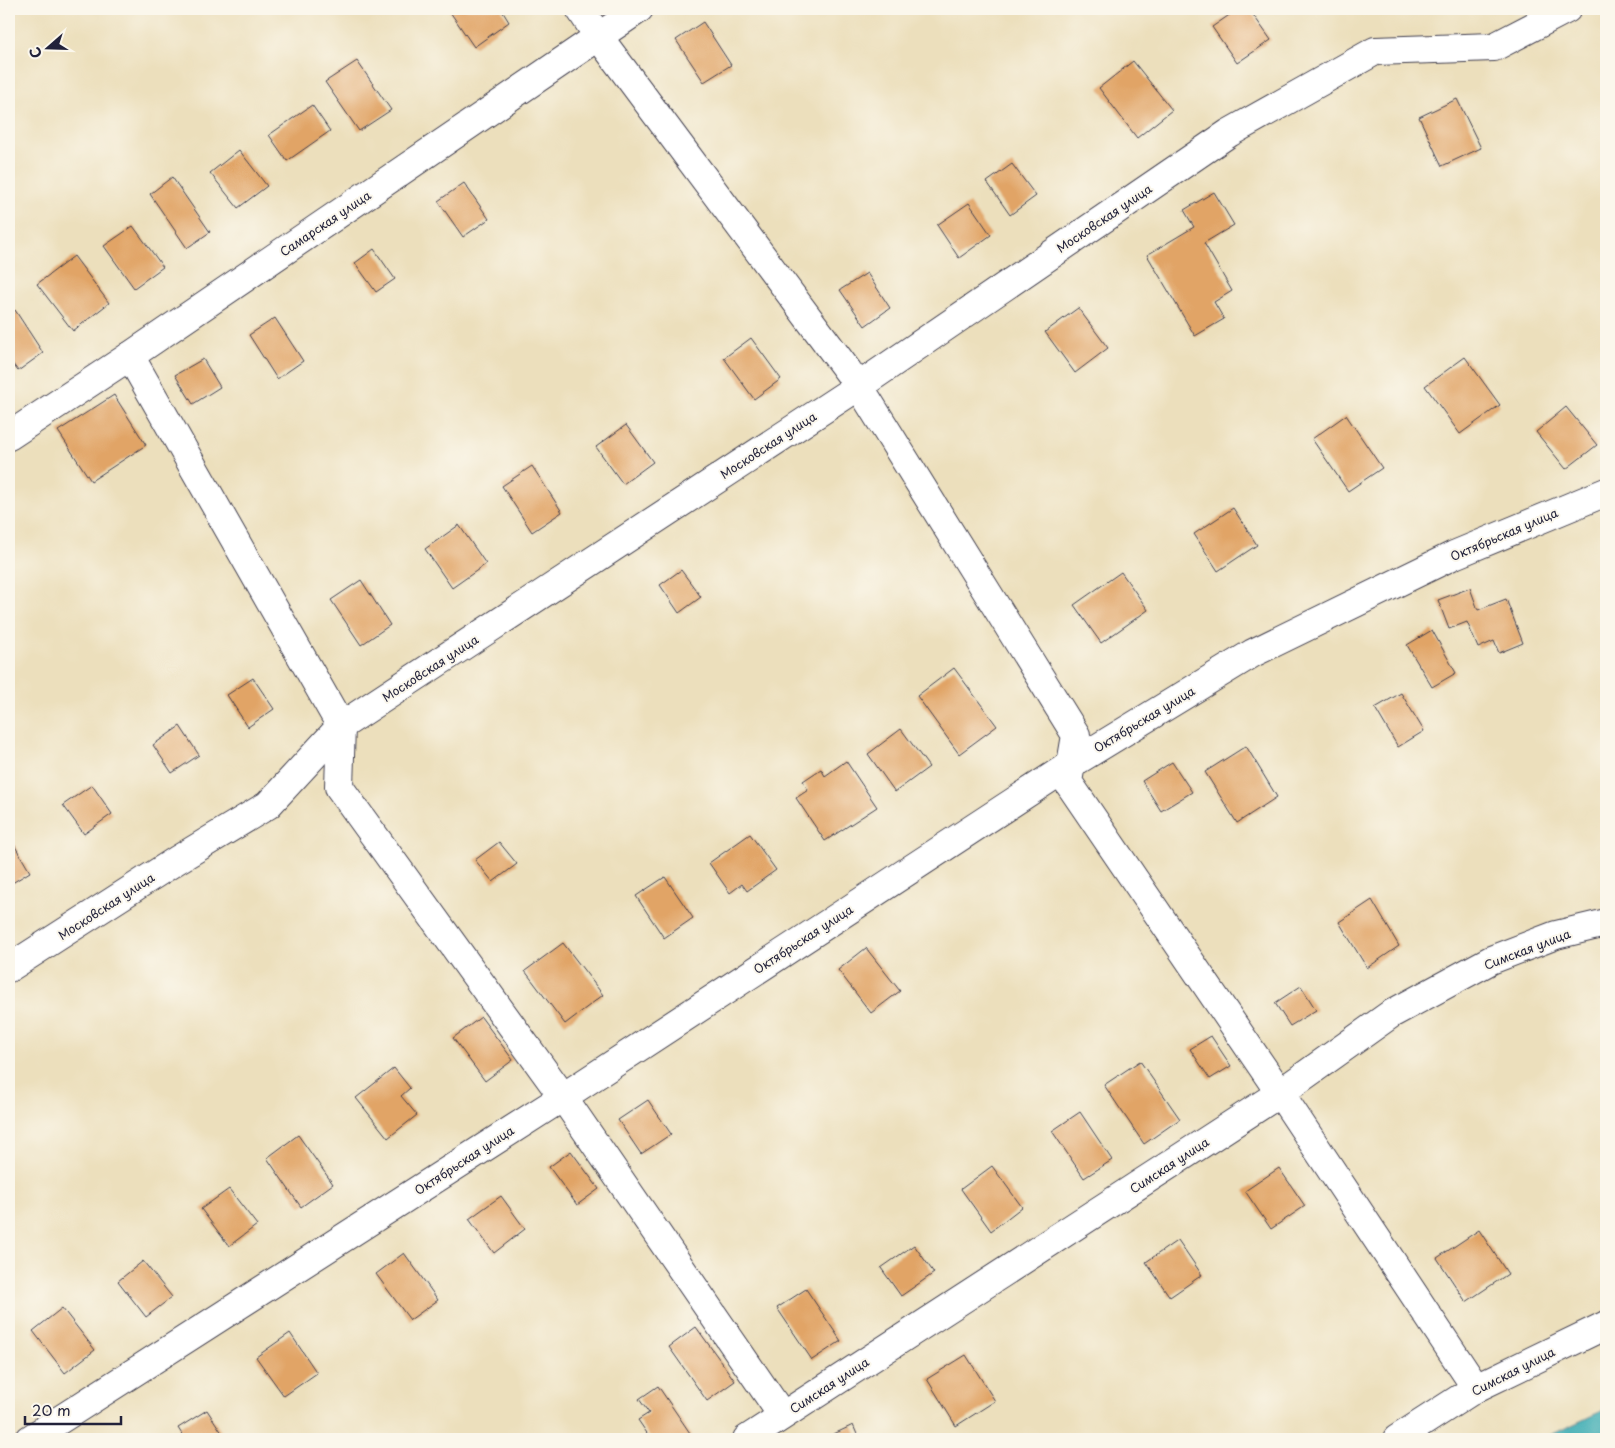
<svg xmlns="http://www.w3.org/2000/svg" width="1615" height="1448" viewBox="0 0 1615 1448" font-family="'Playpen Sans',sans-serif">
	<style>
		.water { fill: #3aacb3; stroke: #2e6777 }
		.building { fill: #e1a466 }
		.lines { fill: none; stroke-linecap: round; stroke-linejoin: round }
		.minor-casing { stroke: #403e4e; stroke-width: 30 }
		.secondary-casing { stroke: #403e4e; stroke-width: 30 }
		.minor { stroke: #fff; stroke-width: 28 }
		.secondary { stroke: #fff; stroke-width: 28 }
		.labels { text-anchor: middle; dominant-baseline: central; stroke-width: 4; stroke-linejoin: round; paint-order: stroke }
		.street-label { font-size: 12px; fill: #22223b; stroke: #fbf7ec }
	</style>
	<rect width="100%" height="100%" fill="#fbf7ec"/>
	<filter id="ink" filterUnits="userSpaceOnUse"><feTurbulence type="fractalNoise" baseFrequency=".02" numOctaves="2"/><feDisplacementMap in="SourceGraphic" scale="10" xChannelSelector="R" yChannelSelector="G"/><feConvolveMatrix kernelMatrix="1 2 1 2 8 2 1 2 1" color-interpolation-filters="sRGB"/></filter>
	<filter id="wash" filterUnits="userSpaceOnUse"><feTurbulence type="fractalNoise" baseFrequency=".0096" numOctaves="4" result="noise"/><feDisplacementMap in="SourceGraphic" scale="20" xChannelSelector="R" yChannelSelector="G"/><feGaussianBlur stdDeviation="1.12" result="paint"/><feColorMatrix in="noise" values="0 0 0 0 0 0 0 0 0 0 0 0 0 0 0 0 0 1.4 0 .05"/><feComposite in="paint" operator="in"/></filter>
	<g filter="url(#wash)">
		<rect width="100%" height="100%" fill="#ecdfbc"/>
		<polygon class="water" points="1606,1409 1606,1439 1542,1439"/>
		<g id="blocks">
			<g class="building">
				<polygon points="448,9 501,9 509,22 474,47"/>
				<polygon points="1238,9 1249,9 1271,40 1237,63 1212,27"/>
				<polygon points="703,22 731,65 704,82 676,40"/>
				<polygon points="357,61 391,110 359,131 325,82"/>
				<polygon points="1133,61 1172,110 1137,138 1099,88"/>
				<polygon points="1457,99 1481,148 1442,166 1419,117"/>
				<polygon points="312,105 330,131 287,161 269,135"/>
				<polygon points="239,150 267,186 238,208 210,173"/>
				<polygon points="1012,164 1036,196 1010,215 987,182"/>
				<polygon points="172,177 210,232 187,248 150,194"/>
				<polygon points="464,183 489,219 463,237 438,201"/>
				<polygon points="1214,192 1234,225 1204,243 1232,291 1214,302 1224,319 1195,336 1147,255 1194,227 1184,210"/>
				<polygon points="969,203 991,235 959,258 937,225"/>
				<polygon points="133,226 163,267 134,288 104,246"/>
				<polygon points="374,249 395,279 376,292 355,263"/>
				<polygon points="74,256 109,303 73,331 37,284"/>
				<polygon points="867,273 890,308 865,326 840,290"/>
				<polygon points="1078,308 1108,348 1075,373 1045,332"/>
				<polygon points="15,310 43,353 18,371 9,359 9,315"/>
				<polygon points="275,318 303,361 277,379 249,335"/>
				<polygon points="751,338 781,379 754,399 724,358"/>
				<polygon points="1465,357 1500,405 1460,434 1425,386"/>
				<polygon points="203,359 220,387 193,404 175,375"/>
				<polygon points="114,395 146,445 91,481 58,431"/>
				<polygon points="1566,407 1597,445 1566,469 1536,432"/>
				<polygon points="1346,415 1382,468 1348,491 1312,439"/>
				<polygon points="626,425 653,462 623,484 596,447"/>
				<polygon points="532,466 562,512 532,532 502,486"/>
				<polygon points="1233,508 1257,545 1218,571 1194,534"/>
				<polygon points="459,525 486,564 452,588 425,549"/>
				<polygon points="681,570 701,597 679,613 660,585"/>
				<polygon points="1121,572 1148,610 1101,643 1074,605"/>
				<polygon points="361,580 390,625 361,645 331,600"/>
				<polygon points="1470,588 1478,610 1506,599 1523,643 1499,653 1494,641 1478,648 1467,622 1449,629 1438,600"/>
				<polygon points="1432,630 1456,673 1432,687 1407,645"/>
				<polygon points="954,668 997,726 959,754 917,696"/>
				<polygon points="253,678 274,709 248,727 227,695"/>
				<polygon points="1401,693 1424,731 1398,747 1375,708"/>
				<polygon points="180,726 199,755 172,773 153,745"/>
				<polygon points="901,729 929,767 895,792 868,754"/>
				<polygon points="1246,746 1277,797 1237,823 1205,772"/>
				<polygon points="846,761 877,807 825,841 796,798 808,790 803,781 821,769 825,776"/>
				<polygon points="1172,762 1192,792 1161,811 1142,781"/>
				<polygon points="92,785 112,814 84,834 63,805"/>
				<polygon points="750,834 776,870 747,891 742,884 730,893 709,863"/>
				<polygon points="9,836 30,872 9,885"/>
				<polygon points="499,842 517,864 493,882 475,860"/>
				<polygon points="665,877 693,918 664,938 636,896"/>
				<polygon points="1372,900 1399,946 1367,968 1339,922"/>
				<polygon points="563,943 603,995 565,1024 525,971"/>
				<polygon points="866,948 900,991 871,1013 838,970"/>
				<polygon points="1301,986 1316,1010 1290,1026 1275,1003"/>
				<polygon points="481,1017 513,1060 485,1081 453,1038"/>
				<polygon points="1211,1036 1231,1066 1210,1079 1190,1049"/>
				<polygon points="1140,1061 1180,1119 1144,1144 1104,1085"/>
				<polygon points="394,1068 410,1088 401,1096 417,1115 388,1138 356,1098"/>
				<polygon points="648,1100 671,1134 641,1154 618,1120"/>
				<polygon points="1080,1112 1112,1160 1084,1178 1052,1131"/>
				<polygon points="298,1135 333,1184 301,1207 267,1158"/>
				<polygon points="571,1151 599,1189 577,1205 549,1167"/>
				<polygon points="992,1166 1022,1207 991,1231 961,1189"/>
				<polygon points="1279,1168 1305,1206 1271,1229 1245,1191"/>
				<polygon points="229,1189 257,1225 229,1246 201,1209"/>
				<polygon points="501,1196 525,1229 494,1253 469,1219"/>
				<polygon points="1479,1230 1508,1274 1466,1302 1437,1258"/>
				<polygon points="1178,1240 1202,1275 1170,1297 1146,1262"/>
				<polygon points="914,1245 934,1273 901,1296 881,1268"/>
				<polygon points="404,1253 438,1300 410,1320 376,1274"/>
				<polygon points="143,1261 172,1297 146,1317 118,1281"/>
				<polygon points="806,1289 841,1341 812,1360 777,1308"/>
				<polygon points="62,1308 95,1350 65,1373 33,1331"/>
				<polygon points="696,1327 735,1381 707,1401 669,1347"/>
				<polygon points="290,1333 317,1373 284,1396 256,1357"/>
				<polygon points="966,1355 995,1401 956,1426 927,1379"/>
				<polygon points="658,1386 692,1436 687,1439 651,1439 638,1420 649,1413 639,1399"/>
				<polygon points="207,1410 226,1439 185,1439 178,1428"/>
				<polygon points="853,1425 859,1439 823,1439"/>
			</g>
		</g>
	</g>
	<g filter="url(#ink)">
		<use href="#blocks" fill-opacity="0" stroke="#403e4e" stroke-width="1"/>
		<g class="lines">
			<g class="minor-casing">
				<g id="minor">
					<polyline points="580,9 598,36 859,386 1076,735 1068,782 1280,1093 1476,1388"/>
					<polyline points="130,356 341,726 339,787 563,1097 782,1415"/>
					<polyline points="9,436 130,356 639,9"/>
					<polyline points="9,968 177,860 268,805 341,726 859,386 1229,133 1375,51 1494,47 1567,9"/>
					<polyline points="747,1439 1280,1093 1391,1014 1491,960 1556,935 1606,923"/>
					<polyline points="1397,1439 1476,1388 1606,1325"/>
				</g>
			</g>
			<g class="secondary-casing">
				<polyline id="secondary" points="30,1439 563,1097 1073,763 1253,653 1454,555 1606,492"/>
			</g>
			<use href="#minor" class="minor"/>
			<use href="#secondary" class="secondary"/>
		</g>
	</g>
	<g class="labels">
		<g class="street-label">
			<text transform="translate(1104 218) rotate(-34)">Московская улица</text>
			<text transform="translate(325 223) rotate(-34)">Самарская улица</text>
			<text transform="translate(768 445) rotate(-33)">Московская улица</text>
			<text transform="translate(1504 534) rotate(-23)">Октябрьская улица</text>
			<text transform="translate(430 668) rotate(-33)">Московская улица</text>
			<text transform="translate(1144 719) rotate(-31)">Октябрьская улица</text>
			<text transform="translate(106 906) rotate(-33)">Московская улица</text>
			<text transform="translate(803 939) rotate(-33)">Октябрьская улица</text>
			<text transform="translate(1527 949) rotate(-21)">Симская улица</text>
			<text transform="translate(464 1160) rotate(-33)">Октябрьская улица</text>
			<text transform="translate(1169 1165) rotate(-33)">Симская улица</text>
			<text transform="translate(1513 1371) rotate(-27)">Симская улица</text>
			<text transform="translate(829 1385) rotate(-33)">Симская улица</text>
		</g>
	</g>
	<rect width="1615" height="1448" fill="none" stroke="#fbf7ec" stroke-width="30"/>
	<g transform="translate(48 48) rotate(250)" stroke="#fbf7ec" stroke-width="4" paint-order="stroke">
	<path d="M0-4L9 19L0 12L-9 19Z" fill="#22223b"/>
	<text y="-8" font-size="14" font-weight="bold" text-anchor="middle" fill="#22223b">С</text>
	</g>
	<path d="M25 1416v8h96v-8" fill="none" stroke="#22223b" stroke-width="2.5"/>
	<text x="32" y="1416" font-size="15" fill="#22223b" stroke="#fbf7ec" stroke-width="4" paint-order="stroke">20 m</text>
</svg>
